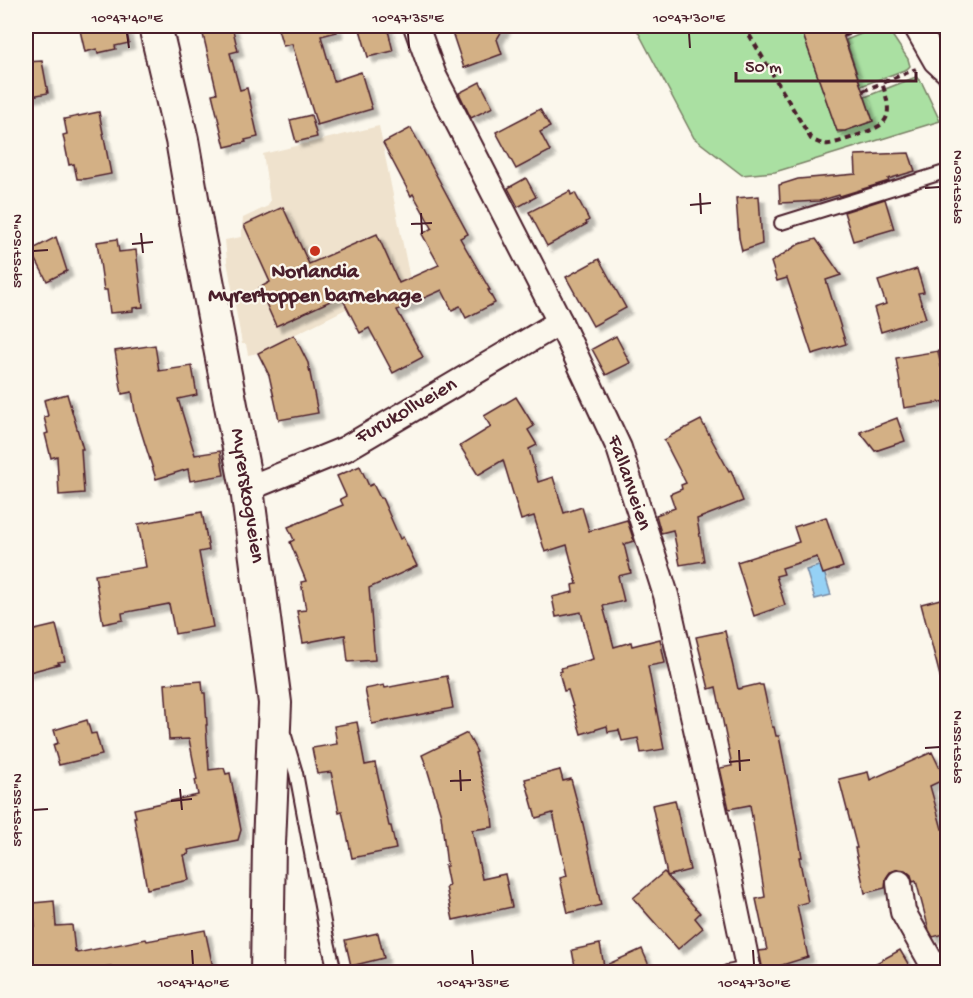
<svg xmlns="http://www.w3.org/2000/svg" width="973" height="998" viewBox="0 0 973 998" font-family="'Gochi Hand',sans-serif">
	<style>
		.built { fill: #efe2cd }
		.green { fill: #aae0a2; stroke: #7a8066; stroke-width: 1.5 }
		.water { fill: #95d1f5; stroke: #778aa4; stroke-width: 1.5 }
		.building { fill: #d3b085; stroke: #4a1f2b; stroke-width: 1.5; filter: url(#shadow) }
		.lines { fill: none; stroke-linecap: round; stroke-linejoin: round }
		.service-casing { stroke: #4a1f2b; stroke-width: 16 }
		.minor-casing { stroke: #4a1f2b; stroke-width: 28 }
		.tertiary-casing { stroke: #4a1f2b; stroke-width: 36 }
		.path { stroke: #4a1f2b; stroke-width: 4; stroke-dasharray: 6 4.5; stroke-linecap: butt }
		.service { stroke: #fbf7ec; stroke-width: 12 }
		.minor { stroke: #fbf7ec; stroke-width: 24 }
		.tertiary { stroke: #fbf7ec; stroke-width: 32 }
		.ticks { fill: none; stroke: #4a1f2b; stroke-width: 2 }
		.poi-dot { fill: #c8321e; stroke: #fbf7ec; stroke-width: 2 }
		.labels { text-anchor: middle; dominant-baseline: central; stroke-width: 4.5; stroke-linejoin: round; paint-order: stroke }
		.poi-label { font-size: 21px; font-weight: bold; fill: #4a1f2b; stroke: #fbf7ec }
		.street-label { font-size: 21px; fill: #4a1f2b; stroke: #fbf7ec }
		.neatline { fill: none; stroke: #4a1f2b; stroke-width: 2 }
		.ticks-label { font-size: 15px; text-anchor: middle; fill: #4a1f2b }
	</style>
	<defs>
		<filter id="shadow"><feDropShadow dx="5.5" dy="5.5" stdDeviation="1.5" flood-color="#0004"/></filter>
	</defs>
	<rect width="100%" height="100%" fill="#fbf7ec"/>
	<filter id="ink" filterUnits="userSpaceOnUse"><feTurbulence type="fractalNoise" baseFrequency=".0167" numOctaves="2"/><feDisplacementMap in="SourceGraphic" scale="12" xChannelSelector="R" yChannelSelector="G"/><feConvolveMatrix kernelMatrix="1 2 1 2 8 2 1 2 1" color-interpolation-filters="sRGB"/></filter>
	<g filter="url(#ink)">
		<polygon class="built" points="379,126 410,279 346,309 258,353 248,355 246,344 242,344 227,261 225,240 241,237 243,218 268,206 270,201 263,154"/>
		<g class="green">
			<polygon points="635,26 800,26 838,133 873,121 865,97 916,77 922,83 940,121 775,172 742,175 694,138"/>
			<polygon points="886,26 908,59 910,66 907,69 861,86 846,40 878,27"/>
		</g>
		<polygon class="water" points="822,565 831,595 815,599 806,570"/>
		<g class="building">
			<polygon points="79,26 125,26 129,43 115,46 116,49 98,53 97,49 85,52"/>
			<polygon points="201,26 232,26 238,51 230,53 240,90 247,88 258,137 245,140 246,142 225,147 212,94 217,93"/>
			<polygon points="277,26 336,26 337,32 321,36 334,81 361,72 372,109 317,125 292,44 283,46"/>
			<polygon points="359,26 387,26 393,51 368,57"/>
			<polygon points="450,26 505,26 497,39 502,54 464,68"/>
			<polygon points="800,26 840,26 873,121 845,131 837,131"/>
			<polygon points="42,61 48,93 26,97 26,62"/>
			<polygon points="480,82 493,107 471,118 459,93"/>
			<polygon points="540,109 550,127 540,132 550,151 516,169 496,132"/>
			<polygon points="99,112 111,174 85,179 77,179 74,164 69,165 63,135 67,134 64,119"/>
			<polygon points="311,115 317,137 296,142 290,120"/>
			<polygon points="411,128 468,234 460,238 490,290 488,290 495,303 466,318 460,306 452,310 442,290 397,310 423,357 393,373 369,328 360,333 341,296 276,326 259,288 270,282 244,225 283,207 309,264 377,234 399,283 439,265 422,234 432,228 413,194 411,196 383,143"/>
			<polygon points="909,153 915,171 888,179 889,181 840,196 839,195 819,201 780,203 779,185 798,179 856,174 855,155"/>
			<polygon points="526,178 536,197 518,207 508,188"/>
			<polygon points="570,191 571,195 575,193 589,220 586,222 587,224 547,246 529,212"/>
			<polygon points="759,196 762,244 742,251 739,238 736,198"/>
			<polygon points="885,199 894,229 853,241 844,212"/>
			<polygon points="56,237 67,271 47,281 31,250"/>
			<polygon points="117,239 119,252 136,250 143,307 133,308 133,311 110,313 107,290 104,290 97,242"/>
			<polygon points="816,239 841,275 826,280 846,344 812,354 787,278 777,281 771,262 799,244"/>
			<polygon points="599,259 626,308 593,326 566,277"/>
			<polygon points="917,269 924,292 918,293 926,318 881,332 874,308 886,304 878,281"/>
			<polygon points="294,335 308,363 318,413 279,420 269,375 258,353"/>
			<polygon points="616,336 630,363 606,375 592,349"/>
			<polygon points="155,345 159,371 192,366 197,395 178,399 195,455 220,451 224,475 190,481 188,469 156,479 135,412 132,392 122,394 115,351"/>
			<polygon points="938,351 941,367 948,366 947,401 904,408 896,358"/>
			<polygon points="67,394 83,449 81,449 84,493 59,495 57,456 51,458 45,434 48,433 44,417 48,416 44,400"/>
			<polygon points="516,397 534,426 528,430 537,445 529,449 538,482 553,477 564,513 582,507 589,531 627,520 634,541 624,544 631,573 618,576 624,601 603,606 614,647 631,642 632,646 660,639 665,663 648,666 664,749 641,753 638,738 622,741 619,730 608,732 607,726 581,734 568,690 564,691 559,672 562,671 561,668 593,659 581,612 556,617 552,597 573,592 572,585 577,584 567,545 545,552 534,516 521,520 503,460 478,475 460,446 491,427 484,416"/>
			<polygon points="897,418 905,441 875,451 860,432"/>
			<polygon points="701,420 729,471 731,470 743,501 697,519 704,561 680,565 673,530 661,533 656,515 675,508 670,494 682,489 681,485 686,483 664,440 670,437 670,436"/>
			<polygon points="360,466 369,486 373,484 380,498 382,498 400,539 403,537 417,566 369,588 375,660 348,662 345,635 303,643 297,611 306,610 301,582 306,581 290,542 294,540 288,527 343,505 340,499 346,496 337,476"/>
			<polygon points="202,512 209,550 199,552 213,627 175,634 169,604 122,613 123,620 103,624 95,575 146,567 138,524"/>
			<polygon points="826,517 843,567 823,574 817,557 782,568 784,574 776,576 785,605 754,616 737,562 799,542 794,527"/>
			<polygon points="948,597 948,679 941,680 921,604"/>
			<polygon points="56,625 65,661 58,662 59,664 26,673 26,632"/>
			<polygon points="725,631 738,689 759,684 760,685 763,685 772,727 774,727 776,736 779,736 790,792 791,792 802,857 799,857 808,902 797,905 808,957 763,971 759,951 767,950 756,899 765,897 750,805 729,809 720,768 732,766 716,687 709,689 696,637"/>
			<polygon points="447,676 453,708 372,724 365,689 384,685 385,688"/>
			<polygon points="202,681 203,693 205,693 207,725 206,725 209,770 224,768 226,774 230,773 241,830 238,840 188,850 189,854 184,855 189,880 147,889 134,817 136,817 134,809 198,795 195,780 197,780 189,739 169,740 165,684"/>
			<polygon points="87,720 91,734 96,733 102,755 59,765 53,745 58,743 54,730"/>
			<polygon points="357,722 365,765 375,763 389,826 391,826 396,849 352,858 342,811 339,812 331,772 317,774 312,748 337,744 334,726"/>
			<polygon points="467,733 477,752 475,753 491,807 493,827 472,830 482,879 505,874 512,907 453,920 446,887 449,886 445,866 447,866 441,815 426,765 422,755"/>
			<polygon points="932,752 945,779 930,786 942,829 944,828 948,839 948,933 933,937 929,930 916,881 913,882 911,875 905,870 898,869 890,872 886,878 885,888 865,893 855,848 857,848 839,779 868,772 870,780"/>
			<polygon points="560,770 563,781 571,779 583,824 601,905 568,913 560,878 567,876 553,813 536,818 525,779"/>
			<polygon points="675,800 690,870 667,876 700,913 695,918 703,928 678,949 633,898 664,872 667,875 652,805"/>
			<polygon points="54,901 56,926 72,925 75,951 76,950 77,953 146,939 147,941 205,930 214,972 181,972 180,966 144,972 112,972 111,966 57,972 26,972 26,927 35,926 33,903"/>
			<polygon points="378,933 384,958 351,966 345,940"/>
			<polygon points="600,944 604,966 642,949 650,968 639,972 576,972 572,950"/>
			<polygon points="900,950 913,972 860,972"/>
		</g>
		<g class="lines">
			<g class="service-casing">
				<g id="service">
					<polyline points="781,223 948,171"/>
					<polyline points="285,736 296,773 326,933 335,972"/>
					<polyline points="727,972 748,968"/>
				</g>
			</g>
			<g class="minor-casing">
				<g id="minor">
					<polyline points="416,26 434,76 560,322 619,448 666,595 725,857 749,972"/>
					<polyline points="916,26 936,61 948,72"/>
					<polyline points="247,489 345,449 560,322"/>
					<polyline points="899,883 903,912 937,972"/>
				</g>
			</g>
			<g class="tertiary-casing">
				<polyline id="tertiary" points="155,26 182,140 198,233 247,489 275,703 269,844 267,972"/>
			</g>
			<g class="path">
				<path d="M744 26 811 139C817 142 822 145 829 144 838 143 875 130 882 124 884 122 886 119 887 116 890 106 885 92 882 83L916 69"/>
				<polyline points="844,36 868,26"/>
				<polyline points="863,91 882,83"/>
			</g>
			<use href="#service" class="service"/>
			<use href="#minor" class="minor"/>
			<use href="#tertiary" class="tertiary"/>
		</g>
	</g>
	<path class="ticks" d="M127 33 129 48M408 33 409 48M689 33 690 48M925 188 940 187M700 193 701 214M690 205 711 203M421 213 422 234M411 224 432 223M141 233 143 253M132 244 153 242M33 251 48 250M925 748 940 747M739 750 740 771M729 762 750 760M460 770 461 791M450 781 471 780M180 789 182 810M171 801 192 799M33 810 48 809M192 950 193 965M472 950 473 965M753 950 754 965"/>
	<circle class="poi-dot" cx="315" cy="251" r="6"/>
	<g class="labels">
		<g class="poi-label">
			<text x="315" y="273">Norlandia<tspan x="315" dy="24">Myrertoppen barnehage</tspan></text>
		</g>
		<g class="street-label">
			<text transform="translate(407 412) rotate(-30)">Furukollveien</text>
			<text transform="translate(628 483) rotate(71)">Fallanveien</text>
			<text transform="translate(246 496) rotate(81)">Myrerskogveien</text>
		</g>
	</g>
	<rect width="973" height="998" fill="none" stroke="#fbf7ec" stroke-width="66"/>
	<path d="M736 72v9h180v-9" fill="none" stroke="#4a1f2b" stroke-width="3"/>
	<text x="745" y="72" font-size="18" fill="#4a1f2b" stroke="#fbf7ec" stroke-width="4.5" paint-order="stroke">50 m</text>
	<rect x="33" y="33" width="907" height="932" class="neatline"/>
	<g class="ticks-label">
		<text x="127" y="22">10°47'40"E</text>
		<text x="408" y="22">10°47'35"E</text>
		<text x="689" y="22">10°47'30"E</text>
		<text transform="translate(956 187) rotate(-90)" y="5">59°57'50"N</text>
		<text transform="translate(16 251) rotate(-90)" y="5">59°57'50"N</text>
		<text transform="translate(956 747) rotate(-90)" y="5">59°57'55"N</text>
		<text transform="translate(16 810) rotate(-90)" y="5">59°57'55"N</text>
		<text x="193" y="987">10°47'40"E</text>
		<text x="473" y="987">10°47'35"E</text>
		<text x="754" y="987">10°47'30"E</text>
	</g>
</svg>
